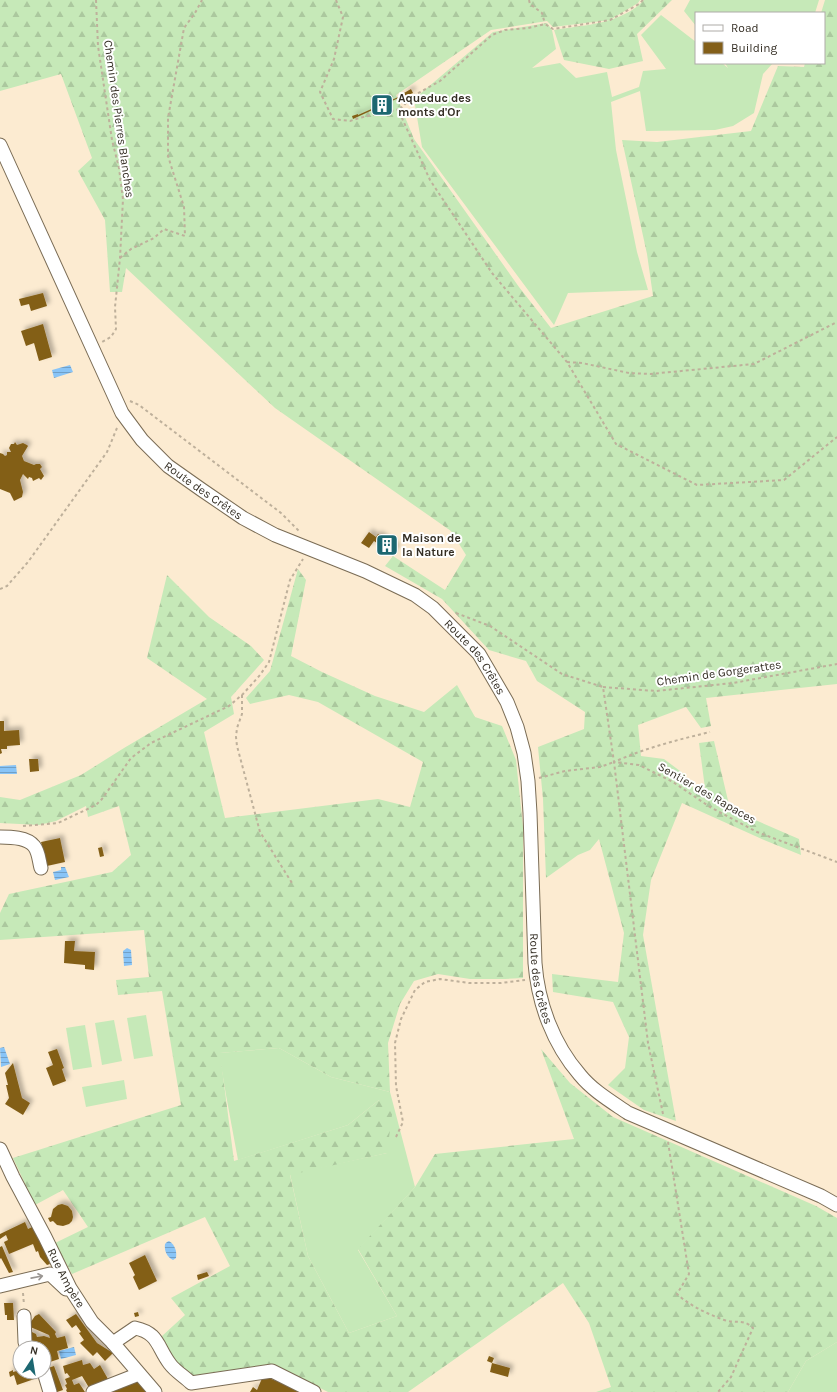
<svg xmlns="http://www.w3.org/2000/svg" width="837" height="1392" viewBox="0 0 837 1392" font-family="Karla,sans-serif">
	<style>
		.grass { fill: #c6e9b8 }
		.forest { fill: url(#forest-firs) }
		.water { fill: url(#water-rules) }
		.building { fill: #835f19; filter: url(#shadow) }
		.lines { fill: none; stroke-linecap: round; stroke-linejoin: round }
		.minor-casing { stroke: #7a6c55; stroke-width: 15 }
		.path { stroke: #beb09b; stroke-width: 2; stroke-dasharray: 3 3; stroke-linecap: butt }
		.minor { stroke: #fff; stroke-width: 13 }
		.oneway { stroke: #9a9692 }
		.labels { text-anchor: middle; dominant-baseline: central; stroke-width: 4; stroke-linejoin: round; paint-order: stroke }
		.poi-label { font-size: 12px; font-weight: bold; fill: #342e24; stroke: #fff; text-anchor: start }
		.street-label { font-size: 12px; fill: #342e24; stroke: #fff }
	</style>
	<defs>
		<pattern id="forest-firs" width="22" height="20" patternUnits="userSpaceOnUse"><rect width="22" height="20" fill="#c6e9b8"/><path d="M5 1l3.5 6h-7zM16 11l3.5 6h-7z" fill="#abc89e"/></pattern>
		<pattern id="water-rules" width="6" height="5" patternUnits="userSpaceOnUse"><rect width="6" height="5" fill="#88c4f7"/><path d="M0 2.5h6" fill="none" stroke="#70a0c8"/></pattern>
		<filter id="shadow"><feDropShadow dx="3.5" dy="-3.5" stdDeviation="2" flood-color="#0004"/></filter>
	</defs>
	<rect width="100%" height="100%" fill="#fcebd1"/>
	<g class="grass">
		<polygon points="690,0 819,0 815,13 696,13 696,26 684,11"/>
		<polygon points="661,15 696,42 696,63 722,63 728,68 725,63 773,63 763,74 754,113 733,126 715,130 646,131 640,91 611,102 616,150 637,252 648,290 568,293 554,325 422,147 414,99 493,32 547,23 552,30 556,49 532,68 560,63 576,78 607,72 612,97 639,87 643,71 666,69 641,35"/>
		<polygon points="146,1015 153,1056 134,1059 127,1018"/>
		<polygon points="114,1020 122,1061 102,1065 95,1023"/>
		<polygon points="85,1025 92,1067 73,1070 66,1028"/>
		<polygon points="279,1048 331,1077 390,1092 415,1187 358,1250 397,1316 349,1333 308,1256 290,1174 387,1153 379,1100 348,1125 238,1160 226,1095 219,1053"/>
		<polygon points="124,1080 127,1099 86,1107 82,1087"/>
		<polygon points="837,1342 837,1392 788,1392 806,1361"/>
	</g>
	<g class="forest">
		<polygon points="0,0 640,0 638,3 610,20 553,27 547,21 491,30 396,95 414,139 519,287 551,328 653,296 647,254 622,140 657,142 751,131 778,66 804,67 805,63 824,63 824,13 821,13 825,0 837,0 837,684 706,698 711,726 701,728 686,707 638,725 641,756 664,759 684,774 694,789 705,788 699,743 714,741 730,809 799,839 801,855 764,840 682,803 651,880 643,935 676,1121 644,1110 608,1085 625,1068 629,1037 613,1002 553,992 552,974 618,982 624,933 599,839 590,850 578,855 546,878 543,799 538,747 584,729 585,712 537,681 526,661 489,650 442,599 385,566 393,556 445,590 466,555 451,531 275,408 126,268 122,292 110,292 105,220 78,171 92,158 61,74 0,91"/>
		<path d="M644 0H672L637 34 643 61 609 69 564 60 554 30C584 25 622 24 644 0Z"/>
		<polygon points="298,569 306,580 291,656 322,672 375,696 424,712 457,685 475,717 502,726 516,760 523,827 523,978 505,979 470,979 438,974 414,981 400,1004 388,1043 390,1092 331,1077 279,1048 220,1053 234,1161 348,1125 379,1100 393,1107 387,1153 290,1175 308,1256 349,1333 397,1316 358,1249 415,1187 435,1154 574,1139 541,1049 570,1083 613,1117 816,1206 837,1218 837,1342 806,1361 788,1392 596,1392 611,1387 589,1323 563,1283 408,1392 328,1392 276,1366 194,1377 172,1358 162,1336 185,1315 171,1298 230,1266 205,1217 72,1274 55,1243 88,1227 63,1190 35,1205 13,1158 181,1105 162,991 118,995 116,980 149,977 144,930 0,940 0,913 9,894 112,872 131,855 119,806 88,817 86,806 56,821 39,825 0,823 0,797 20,800 81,775 124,748 207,699 147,658 167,575 209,617 251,646 264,660 231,697 234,714 204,732 225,818 378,799 410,807 423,762 318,702 289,695 250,704 246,698 270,671"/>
	</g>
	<g class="water">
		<polygon points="70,365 73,372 54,378 52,370"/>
		<polygon points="16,765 17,774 0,774 0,766"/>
		<polygon points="61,867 65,867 69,877 55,880 53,872 61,870"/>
		<polygon points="127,948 131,950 132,965 124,966 123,951"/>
		<polygon points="4,1047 10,1064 1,1067 0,1048"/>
		<path d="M169 1241C175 1245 177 1251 176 1258L173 1260C167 1257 164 1251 165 1244L167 1242Z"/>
		<polygon points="74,1347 76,1355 61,1359 59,1351"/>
	</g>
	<g class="building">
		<polygon points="411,89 413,93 406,96 405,95 353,119 352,116 358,114 358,115 405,94 404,93"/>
		<polygon points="43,293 47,306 31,311 29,304 21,306 19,299"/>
		<polygon points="43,324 52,357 39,361 34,343 26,346 21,331"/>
		<polygon points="15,442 17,445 23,443 27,445 28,446 22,456 24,461 34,465 36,464 40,464 42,467 40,469 44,476 41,480 39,478 33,481 32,478 29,477 28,479 23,474 20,480 23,492 22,497 14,501 10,493 0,489 0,453 3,454 5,456 7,455 7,452 11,452 9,448 11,444 14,444"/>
		<polygon points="369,532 376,537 378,534 397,548 392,554 374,541 369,548 361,543"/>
		<polygon points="0,721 4,721 4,731 19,730 20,745 7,746 7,749 1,749 2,753 0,754"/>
		<polygon points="29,759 38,759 39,771 30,772"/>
		<polygon points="60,838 65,862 47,866 41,842"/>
		<polygon points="102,847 104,856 100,857 98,848"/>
		<polygon points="65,941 75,941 74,951 95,952 94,970 85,969 85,965 64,963"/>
		<polygon points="57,1049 64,1068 62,1069 66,1081 53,1086 46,1068 53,1065 48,1052"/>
		<polygon points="13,1063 22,1098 30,1103 23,1115 5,1104 9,1098 6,1085 8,1085 5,1073"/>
		<polygon points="62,1204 68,1206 72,1211 73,1217 72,1221 69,1224 63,1226 57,1225 53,1221 50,1222 48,1218 51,1217 53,1209 58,1205"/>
		<polygon points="25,1222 28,1229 34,1226 50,1264 47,1265 40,1257 38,1251 36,1252 33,1244 9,1254 4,1242 8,1240 6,1235 0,1239 0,1234"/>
		<polygon points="2,1246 13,1272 9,1273 1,1258 0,1259 0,1247"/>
		<polygon points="145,1255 157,1281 139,1290 133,1277 135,1275 129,1263"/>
		<polygon points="207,1272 209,1276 198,1280 197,1275"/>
		<polygon points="4,1303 13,1303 14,1320 7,1320 7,1315 5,1315"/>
		<polygon points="138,1312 139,1316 135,1317 134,1313"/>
		<polygon points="39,1314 56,1332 55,1334 57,1338 65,1336 68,1348 57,1351 59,1359 44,1364 44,1348 29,1348 26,1329 36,1334 37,1337 44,1336 50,1338 49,1335 28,1326 35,1316"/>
		<polygon points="76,1314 97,1343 113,1353 105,1361 97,1352 93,1356 80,1343 84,1340 79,1333 81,1332 76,1325 72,1328 66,1320"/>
		<polygon points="489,1356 494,1358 492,1363 510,1368 508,1377 490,1372 492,1363 487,1361"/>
		<polygon points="82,1360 83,1365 90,1363 94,1369 100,1365 108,1379 91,1391 82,1376 72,1380 74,1385 79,1383 85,1392 67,1392 66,1390 67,1389 65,1385 67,1384 65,1379 70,1377 67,1373 65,1374 63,1366"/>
		<polygon points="54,1366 63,1390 57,1392 53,1392 45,1369"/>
		<polygon points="13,1370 13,1372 20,1370 20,1372 41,1372 43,1376 17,1385 14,1375 10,1377 9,1372"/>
		<polygon points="263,1376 285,1384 303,1392 250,1392 253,1387 257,1390"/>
		<polygon points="136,1379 148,1392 104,1392"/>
	</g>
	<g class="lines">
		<g class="minor-casing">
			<g id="minor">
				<path id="s1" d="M0 145 122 413 142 440 168 466 202 490 243 518 275 535 365 571 415 595 433 608 479 654 507 702 517 727 524 753 528 781 530 813 535 963C538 1003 553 1044 580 1075 593 1091 612 1102 628 1113L821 1196 837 1205"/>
				<path d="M0 837C10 837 27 837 34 846 39 852 39 861 41 868"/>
				<path id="s2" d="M0 1149 13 1177 45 1237 70 1288 92 1322 113 1343 155 1392"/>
				<polyline points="0,1286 50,1274 66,1289 69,1288"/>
				<polyline points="24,1316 25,1342 27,1348"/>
				<path d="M113 1343 135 1328C159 1333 157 1347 170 1364 175 1371 185 1377 191 1383L272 1371 314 1392"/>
				<polyline points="44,1372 50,1392"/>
				<polyline points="93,1392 139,1374"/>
			</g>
		</g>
		<g class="path">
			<polyline points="96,0 98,46 112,140 119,168 123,199 120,258 115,307 116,329 111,337 102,342"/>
			<polyline points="336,0 343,17 334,59 320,92 333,119 350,121 359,118 400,109"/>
			<polyline points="529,0 530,4 542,13 545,24"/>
			<polyline points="643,0 639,4 610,20 553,29 545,24 528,28 505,30 492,35 440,81 413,96 400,109 401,116 430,180 492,273 567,362 616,444 697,485 784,480 837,437"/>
			<polyline points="120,258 131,249 154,238 164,229 185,236 184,207 168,156 168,118 184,28 195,13 202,0"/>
			<polyline points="567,362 582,363 629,373 650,374 754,364 837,322"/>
			<polyline points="130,401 139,405 281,513 299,531"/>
			<polyline points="0,589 7,586 28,562 107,452 117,428"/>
			<polyline points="456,613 490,626 562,674 603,687 614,762 639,765 673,782 710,807 757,832 837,862"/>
			<polyline points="603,687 656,691 733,683 837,664"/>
			<polyline points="242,695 242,714 237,728 236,737 237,746 260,832 292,883"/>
			<polyline points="539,778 565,771 600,767 614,762"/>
			<polyline points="23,826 58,823 96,805 102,799 131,758 151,743 229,706 243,694 260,675 269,662 290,580 303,559"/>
			<path d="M663 1114 648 1043 614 762C645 748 677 740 710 732"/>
			<polyline points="396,1137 403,1122 396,1086 395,1043 401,1019 415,990 425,982 440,979 469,983 501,983 525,980"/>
			<path d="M668 1142 689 1274 677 1294C690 1306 708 1314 724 1320 735 1324 743 1318 753 1328L731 1377 718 1392"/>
			<polyline points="23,1293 24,1305"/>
		</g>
		<use href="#minor" class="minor"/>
	</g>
	<defs><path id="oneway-shaft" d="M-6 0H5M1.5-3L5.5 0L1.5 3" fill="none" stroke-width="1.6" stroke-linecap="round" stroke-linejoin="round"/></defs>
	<use class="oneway" href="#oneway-shaft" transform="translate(37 1277) rotate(-11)"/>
	<defs>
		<g id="building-square" transform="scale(1.15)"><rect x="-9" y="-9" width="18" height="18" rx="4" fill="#1c6771" stroke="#fff"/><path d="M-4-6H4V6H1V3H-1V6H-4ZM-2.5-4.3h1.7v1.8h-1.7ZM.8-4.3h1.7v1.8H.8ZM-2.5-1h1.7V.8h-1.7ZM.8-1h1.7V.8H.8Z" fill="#fff"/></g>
	</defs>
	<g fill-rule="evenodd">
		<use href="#building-square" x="382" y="105"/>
		<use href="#building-square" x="387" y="545"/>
	</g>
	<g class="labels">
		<g class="poi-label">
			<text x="398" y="98">Aqueduc des<tspan x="398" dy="14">monts d'Or</tspan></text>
			<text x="402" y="538">Maison de<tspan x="402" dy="14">la Nature</tspan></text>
		</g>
		<g class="street-label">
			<text transform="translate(119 119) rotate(82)">Chemin des Pierres Blanches</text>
			<text stroke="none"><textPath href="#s1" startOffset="408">Route des Crêtes</textPath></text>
			<text stroke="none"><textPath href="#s1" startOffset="732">Route des Crêtes</textPath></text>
			<text transform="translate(719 673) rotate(-8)">Chemin de Gorgerattes</text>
			<text transform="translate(707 793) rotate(30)">Sentier des Rapaces</text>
			<text stroke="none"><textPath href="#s1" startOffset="1068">Route des Crêtes</textPath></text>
			<text stroke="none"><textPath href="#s2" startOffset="145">Rue Ampère</textPath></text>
		</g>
	</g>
	<rect x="695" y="12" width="130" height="52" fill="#ffffff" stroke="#aeaba7"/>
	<rect x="703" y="25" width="20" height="6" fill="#ffffff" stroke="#aeaba7"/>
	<text x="731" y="32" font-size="12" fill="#342e24">Road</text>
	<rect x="703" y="42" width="20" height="12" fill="#835f19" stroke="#aeaba7"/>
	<text x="731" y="52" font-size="12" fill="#342e24">Building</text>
	<g transform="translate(32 1360) rotate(12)"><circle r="19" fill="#ffffff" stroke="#aeaba7"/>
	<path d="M0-3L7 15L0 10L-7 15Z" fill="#1c6771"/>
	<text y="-6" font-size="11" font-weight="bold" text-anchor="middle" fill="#342e24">N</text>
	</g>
</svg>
